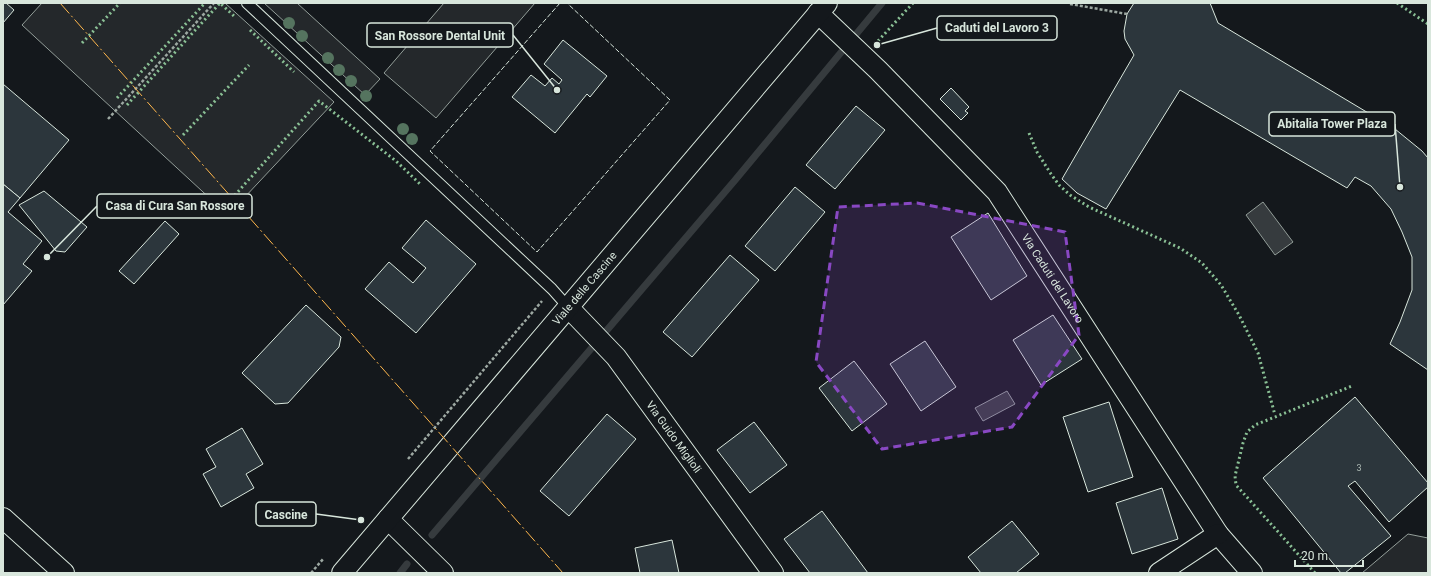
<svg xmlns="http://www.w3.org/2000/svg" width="1431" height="576" viewBox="0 0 1431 576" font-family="Roboto,sans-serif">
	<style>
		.parking { fill: #24282b; stroke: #939e99 }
		.water { fill: #363b3e; stroke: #939e99 }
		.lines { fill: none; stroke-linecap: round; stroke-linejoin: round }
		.stream { stroke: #363b3e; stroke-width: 7 }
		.building { fill: #2c363c; stroke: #d8e6dc }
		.service-casing { stroke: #d8e6dc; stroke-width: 12 }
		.minor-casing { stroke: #d8e6dc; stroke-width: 22 }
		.path { stroke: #9da8a2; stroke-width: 2.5; stroke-dasharray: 3 2; stroke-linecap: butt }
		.service { stroke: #14181c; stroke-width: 10 }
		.minor { stroke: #14181c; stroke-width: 20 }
		.hedge { stroke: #8ac095; stroke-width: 3; stroke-dasharray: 2 3; stroke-linecap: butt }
		.fence { stroke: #d8e6dc; stroke-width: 1; stroke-dasharray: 5 2; stroke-linecap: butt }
		.power { stroke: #ffb74d; stroke-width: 1; stroke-dasharray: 14 3 2 3; stroke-linecap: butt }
		.tree { fill: #55745f }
		.marked { fill: #8948c3; fill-opacity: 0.2; stroke: #8948c3; stroke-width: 3; stroke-dasharray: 8 5; stroke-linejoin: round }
		.labels { text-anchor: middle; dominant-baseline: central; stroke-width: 3; stroke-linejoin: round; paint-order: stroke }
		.number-label { font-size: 9px; fill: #adbab4 }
		.street-label { font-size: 11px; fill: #d8e6dc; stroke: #14181c }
		.leader { fill: none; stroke: #d8e6dc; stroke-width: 1.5 }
		.callout-dot { fill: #d8e6dc; stroke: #14181c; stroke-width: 1.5 }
		.callout { fill: #14181c; stroke: #d8e6dc; stroke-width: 1.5 }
		.callout-label { font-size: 12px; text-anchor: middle; font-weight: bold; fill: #d8e6dc }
	</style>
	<rect width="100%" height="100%" fill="#14181c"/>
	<g class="parking">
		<polygon points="42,3 225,3 334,102 228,215 22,25"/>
		<polygon points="264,3 297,3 380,79 365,95"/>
		<polygon points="444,3 535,3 436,118 384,73"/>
		<polygon points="1408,534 1428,538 1428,573 1362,573"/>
	</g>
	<g class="water">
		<polygon points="1263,202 1293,242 1275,255 1246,215"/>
		<polygon points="1007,391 1015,404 983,421 975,408"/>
	</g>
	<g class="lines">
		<g class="stream">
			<polyline points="432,535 736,179 882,3"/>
			<polyline points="400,573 407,564"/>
		</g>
	</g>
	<g class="building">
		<polygon points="3,3 6,3 14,10 3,23"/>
		<polygon points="1134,3 1210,3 1218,23 1395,129 1422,151 1428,158 1428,370 1390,344 1400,322 1412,290 1412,257 1402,232 1391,209 1371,186 1355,177 1347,188 1180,90 1106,209 1077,193 1062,179 1134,55 1125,39 1124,31 1127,14"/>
		<polygon points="563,40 607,76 590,97 587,94 555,133 512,97 531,75 545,86 552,78 559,84 562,80 544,64"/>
		<polygon points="3,84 69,140 20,198 3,184"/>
		<polygon points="951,88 969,107 965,111 968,113 961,120 940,99"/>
		<polygon points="856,106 885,130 835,189 806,165"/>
		<polygon points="3,184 20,198 8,212 42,241 23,264 32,271 3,305"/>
		<polygon points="795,187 825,212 775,271 745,246"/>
		<polygon points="44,191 87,227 65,252 56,251 19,205"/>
		<polygon points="988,213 1027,276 991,300 951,237"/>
		<polygon points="426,220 476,264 416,333 365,289 389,262 413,283 426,268 402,248"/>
		<polygon points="165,221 179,234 134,284 119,271"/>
		<polygon points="730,255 759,280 692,357 663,332"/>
		<polygon points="306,305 341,337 339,347 288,403 275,404 242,373"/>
		<polygon points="1053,315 1082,359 1041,385 1013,340"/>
		<polygon points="925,341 956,387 921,411 890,364"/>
		<polygon points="854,361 887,404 852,431 819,388"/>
		<polygon points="1355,397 1428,483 1428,487 1389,522 1355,481 1348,486 1391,536 1345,573 1341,573 1263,478"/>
		<polygon points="1109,402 1133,477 1088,492 1063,417"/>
		<polygon points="607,414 636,439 569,516 540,491"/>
		<polygon points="754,422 787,465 750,493 717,450"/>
		<polygon points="242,428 263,464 246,474 254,488 221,507 203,474 216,467 206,449"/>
		<polygon points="1162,488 1178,539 1132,554 1116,503"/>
		<polygon points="822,511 868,573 810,573 784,539"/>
		<polygon points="1012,521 1039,554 1016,573 981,573 968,557"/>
		<polygon points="672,540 679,573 640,573 635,548"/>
	</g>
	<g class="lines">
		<g class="service-casing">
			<polyline id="service" points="247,3 552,289 568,307"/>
		</g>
		<g class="minor-casing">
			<g id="minor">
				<path id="s1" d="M818 13 878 70 997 192 1218 534 1252 573"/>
				<path id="s2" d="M568 307 616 357 773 573"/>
				<polyline points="3,518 64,573"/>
				<polyline points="388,519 443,573"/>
				<path id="s3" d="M342 573 827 3"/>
				<polyline points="1159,573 1218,534"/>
			</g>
		</g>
		<g class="path">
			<polyline points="1070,4 1127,14"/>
			<polyline points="108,119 214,3"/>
			<polyline points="408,459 542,301"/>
			<polyline points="311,573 324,558"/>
		</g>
		<use href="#service" class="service"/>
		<use href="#minor" class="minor"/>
		<g class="hedge">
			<polyline points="1397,3 1428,24"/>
			<polyline points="250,30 294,72"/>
			<polyline points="878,41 913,3"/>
			<polyline points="82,43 120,3"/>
			<polyline points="117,98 205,3"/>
			<polyline points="127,105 220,3 234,16"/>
			<polyline points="1029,133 1037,152 1051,174 1059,185 1070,195 1089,207 1180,248 1202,263 1221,285 1239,315 1258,353 1275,415"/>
			<polyline points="183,135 249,65"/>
			<polyline points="228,203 319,101 396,161 420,184"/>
			<polyline points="1315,573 1236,485 1235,476 1243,443 1247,432 1255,425 1352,386"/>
		</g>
		<polyline class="fence" points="560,3 430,151 537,252 670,100 567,3"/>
		<polyline class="power" points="60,3 563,573"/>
	</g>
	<g class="tree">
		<circle cx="289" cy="23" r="6"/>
		<circle cx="302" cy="36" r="6"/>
		<circle cx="328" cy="58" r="6"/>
		<circle cx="339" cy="70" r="6"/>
		<circle cx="351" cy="81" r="6"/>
		<circle cx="366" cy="96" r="6"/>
		<circle cx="403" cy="129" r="6"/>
		<circle cx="412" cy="139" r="6"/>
	</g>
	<path class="marked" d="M917 203 1065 232 1079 335 1012 427 882 449 816 362 838 207Z"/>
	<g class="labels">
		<g class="number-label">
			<text x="1359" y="468">3</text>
		</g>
		<g class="street-label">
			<text stroke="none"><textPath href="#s1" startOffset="356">Via Caduti del Lavoro</textPath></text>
			<text stroke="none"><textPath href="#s3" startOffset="374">Viale delle Cascine</textPath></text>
			<text stroke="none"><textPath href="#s2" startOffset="168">Via Guido Miglioli</textPath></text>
		</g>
	</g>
	<path class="leader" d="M877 45L937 28M557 90L513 35M1400 187L1395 124M47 257L97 206M361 520L316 514"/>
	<g class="callout-dot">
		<circle cx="877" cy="45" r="4"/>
		<circle cx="557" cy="90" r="4"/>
		<circle cx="1400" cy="187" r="4"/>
		<circle cx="47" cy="257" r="4"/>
		<circle cx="361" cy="520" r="4"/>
	</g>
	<g class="callout">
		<rect x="937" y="16" width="120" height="24" rx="4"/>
		<rect x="367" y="23" width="146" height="24" rx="4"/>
		<rect x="1269" y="112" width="126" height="24" rx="4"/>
		<rect x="97" y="194" width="155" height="24" rx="4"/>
		<rect x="256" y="502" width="60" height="24" rx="4"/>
	</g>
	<g class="callout-label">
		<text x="997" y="32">Caduti del Lavoro 3</text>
		<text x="440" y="40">San Rossore Dental Unit</text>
		<text x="1332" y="128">Abitalia Tower Plaza</text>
		<text x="175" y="210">Casa di Cura San Rossore</text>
		<text x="286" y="519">Cascine</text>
	</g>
	<rect width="1431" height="576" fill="none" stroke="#d8e6dc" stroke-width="8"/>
	<path d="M1295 560v6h68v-6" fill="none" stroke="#d8e6dc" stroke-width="2"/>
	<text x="1301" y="560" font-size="12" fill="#d8e6dc" stroke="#14181c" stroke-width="3" paint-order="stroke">20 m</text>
</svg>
